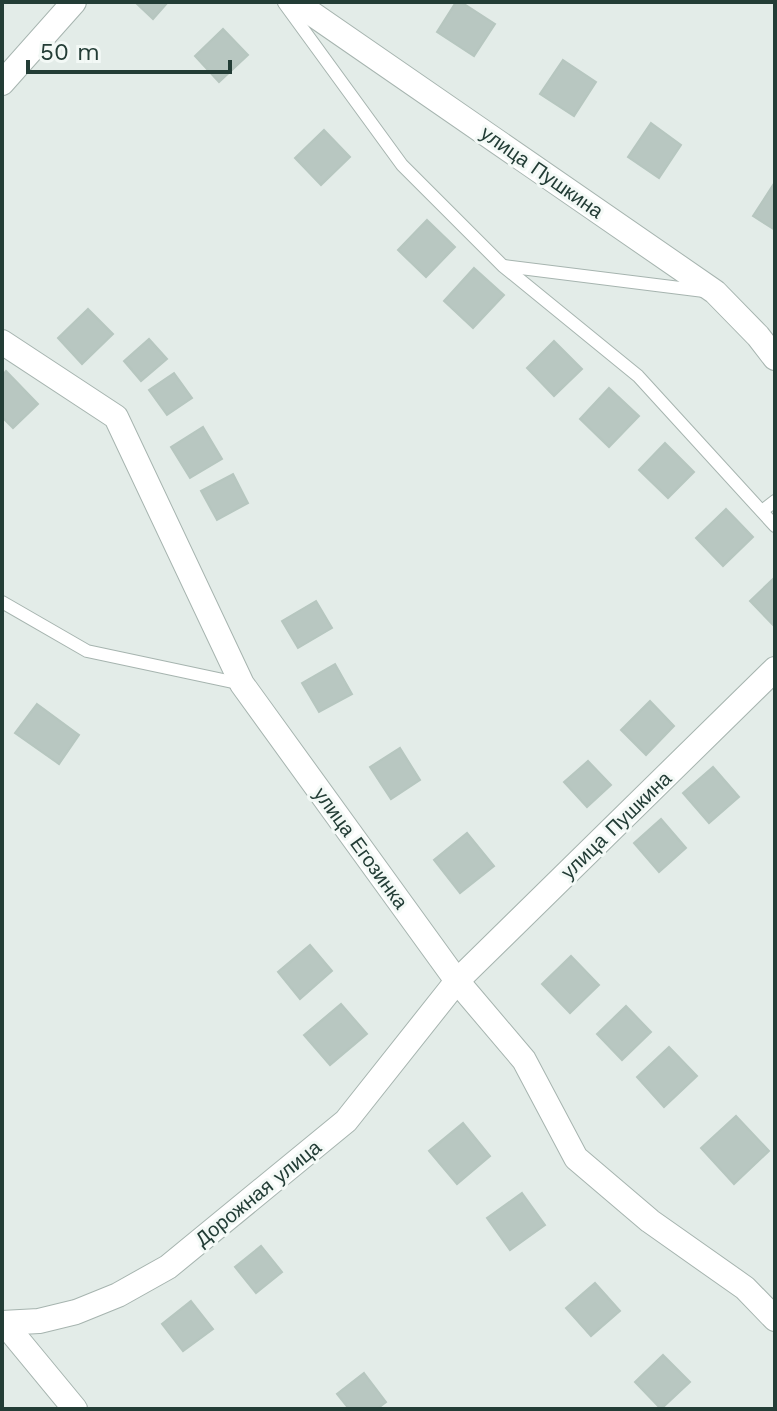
<svg xmlns="http://www.w3.org/2000/svg" width="777" height="1411" viewBox="0 0 777 1411" font-family="'Work Sans',sans-serif">
	<style>
		.building { fill: #b8c7c1; stroke: #b6c6bf; stroke-width: 2 }
		.lines { fill: none; stroke-linecap: round; stroke-linejoin: round }
		.service-casing { stroke: #a6b4af; stroke-width: 14 }
		.minor-casing { stroke: #a6b4af; stroke-width: 26 }
		.service { stroke: #fff; stroke-width: 12 }
		.minor { stroke: #fff; stroke-width: 24 }
		.labels { text-anchor: middle; dominant-baseline: central; stroke-width: 6; stroke-linejoin: round; paint-order: stroke }
		.street-label { font-size: 20px; fill: #233d36; stroke: #f3f9f6 }
	</style>
	<rect width="100%" height="100%" fill="#e3ece8"/>
	<g class="building">
		<polygon points="135,2 168,2 153,19"/>
		<polygon points="456,2 461,2 495,24 474,56 437,32"/>
		<polygon points="223,29 248,55 219,82 195,56"/>
		<polygon points="563,60 596,82 574,116 540,94"/>
		<polygon points="651,123 681,145 659,178 628,157"/>
		<polygon points="324,130 350,157 321,185 295,158"/>
		<polygon points="775,182 775,230 753,216"/>
		<polygon points="427,220 455,247 426,277 398,250"/>
		<polygon points="474,268 504,295 473,328 444,301"/>
		<polygon points="88,309 113,334 82,364 58,338"/>
		<polygon points="149,339 167,359 141,381 124,361"/>
		<polygon points="554,341 582,369 554,396 527,368"/>
		<polygon points="6,371 38,404 13,428 2,417 2,376"/>
		<polygon points="174,373 192,398 167,415 149,390"/>
		<polygon points="609,388 639,416 609,447 580,419"/>
		<polygon points="203,427 222,459 190,478 171,447"/>
		<polygon points="665,443 694,472 668,498 639,470"/>
		<polygon points="233,474 248,503 217,520 201,491"/>
		<polygon points="726,509 753,537 723,566 696,538"/>
		<polygon points="775,577 775,627 750,601"/>
		<polygon points="316,601 332,628 298,648 282,621"/>
		<polygon points="335,664 352,694 319,712 302,683"/>
		<polygon points="650,701 674,726 646,755 621,730"/>
		<polygon points="37,704 79,735 59,764 15,733"/>
		<polygon points="400,748 420,780 391,799 370,767"/>
		<polygon points="588,761 611,785 587,807 564,782"/>
		<polygon points="713,767 739,797 709,823 683,793"/>
		<polygon points="661,819 686,848 659,872 634,843"/>
		<polygon points="467,833 494,866 460,893 434,860"/>
		<polygon points="310,945 332,971 300,999 278,972"/>
		<polygon points="571,956 599,985 570,1013 542,984"/>
		<polygon points="341,1004 367,1034 330,1065 304,1035"/>
		<polygon points="626,1006 651,1032 622,1060 597,1034"/>
		<polygon points="669,1047 697,1076 664,1107 637,1077"/>
		<polygon points="736,1116 769,1151 734,1184 701,1148"/>
		<polygon points="463,1123 490,1156 457,1184 429,1151"/>
		<polygon points="522,1193 545,1225 510,1250 487,1218"/>
		<polygon points="261,1246 282,1272 256,1293 235,1267"/>
		<polygon points="595,1283 620,1311 591,1336 566,1308"/>
		<polygon points="191,1301 213,1329 183,1351 162,1324"/>
		<polygon points="663,1355 690,1382 661,1409 635,1382"/>
		<polygon points="364,1373 386,1402 377,1409 349,1409 337,1394"/>
	</g>
	<g class="lines">
		<g class="service-casing">
			<g id="service">
				<polyline points="284,3 402,165 503,266 638,376 775,526"/>
				<polyline points="504,266 704,291"/>
				<polyline points="762,511 775,501"/>
				<polyline points="2,602 87,651 242,684"/>
			</g>
		</g>
		<g class="minor-casing">
			<g id="minor">
				<polyline points="295,2 715,292 758,336 775,358"/>
				<polyline points="2,83 74,2"/>
				<polyline points="2,342 116,417 242,684 457,981 524,1060 576,1158 650,1221 745,1288 775,1319"/>
				<polyline points="2,1323 39,1321 76,1312 118,1295 168,1267 346,1121 457,981 775,669"/>
				<polyline points="4,1323 75,1409"/>
			</g>
		</g>
		<use href="#service" class="service"/>
		<use href="#minor" class="minor"/>
	</g>
	<g class="labels">
		<g class="street-label">
			<text transform="translate(542 172) rotate(35)">улица Пушкина</text>
			<text transform="translate(616 825) rotate(-44)">улица Пушкина</text>
			<text transform="translate(361 848) rotate(54)">улица Егозинка</text>
			<text transform="translate(258 1193) rotate(-39)">Дорожная улица</text>
		</g>
	</g>
	<rect width="777" height="1411" fill="none" stroke="#233d36" stroke-width="8"/>
	<path d="M28 60v12h202v-12" fill="none" stroke="#233d36" stroke-width="4"/>
	<text x="40" y="60" font-size="24" fill="#233d36" stroke="#f3f9f6" stroke-width="6" paint-order="stroke">50 m</text>
</svg>
